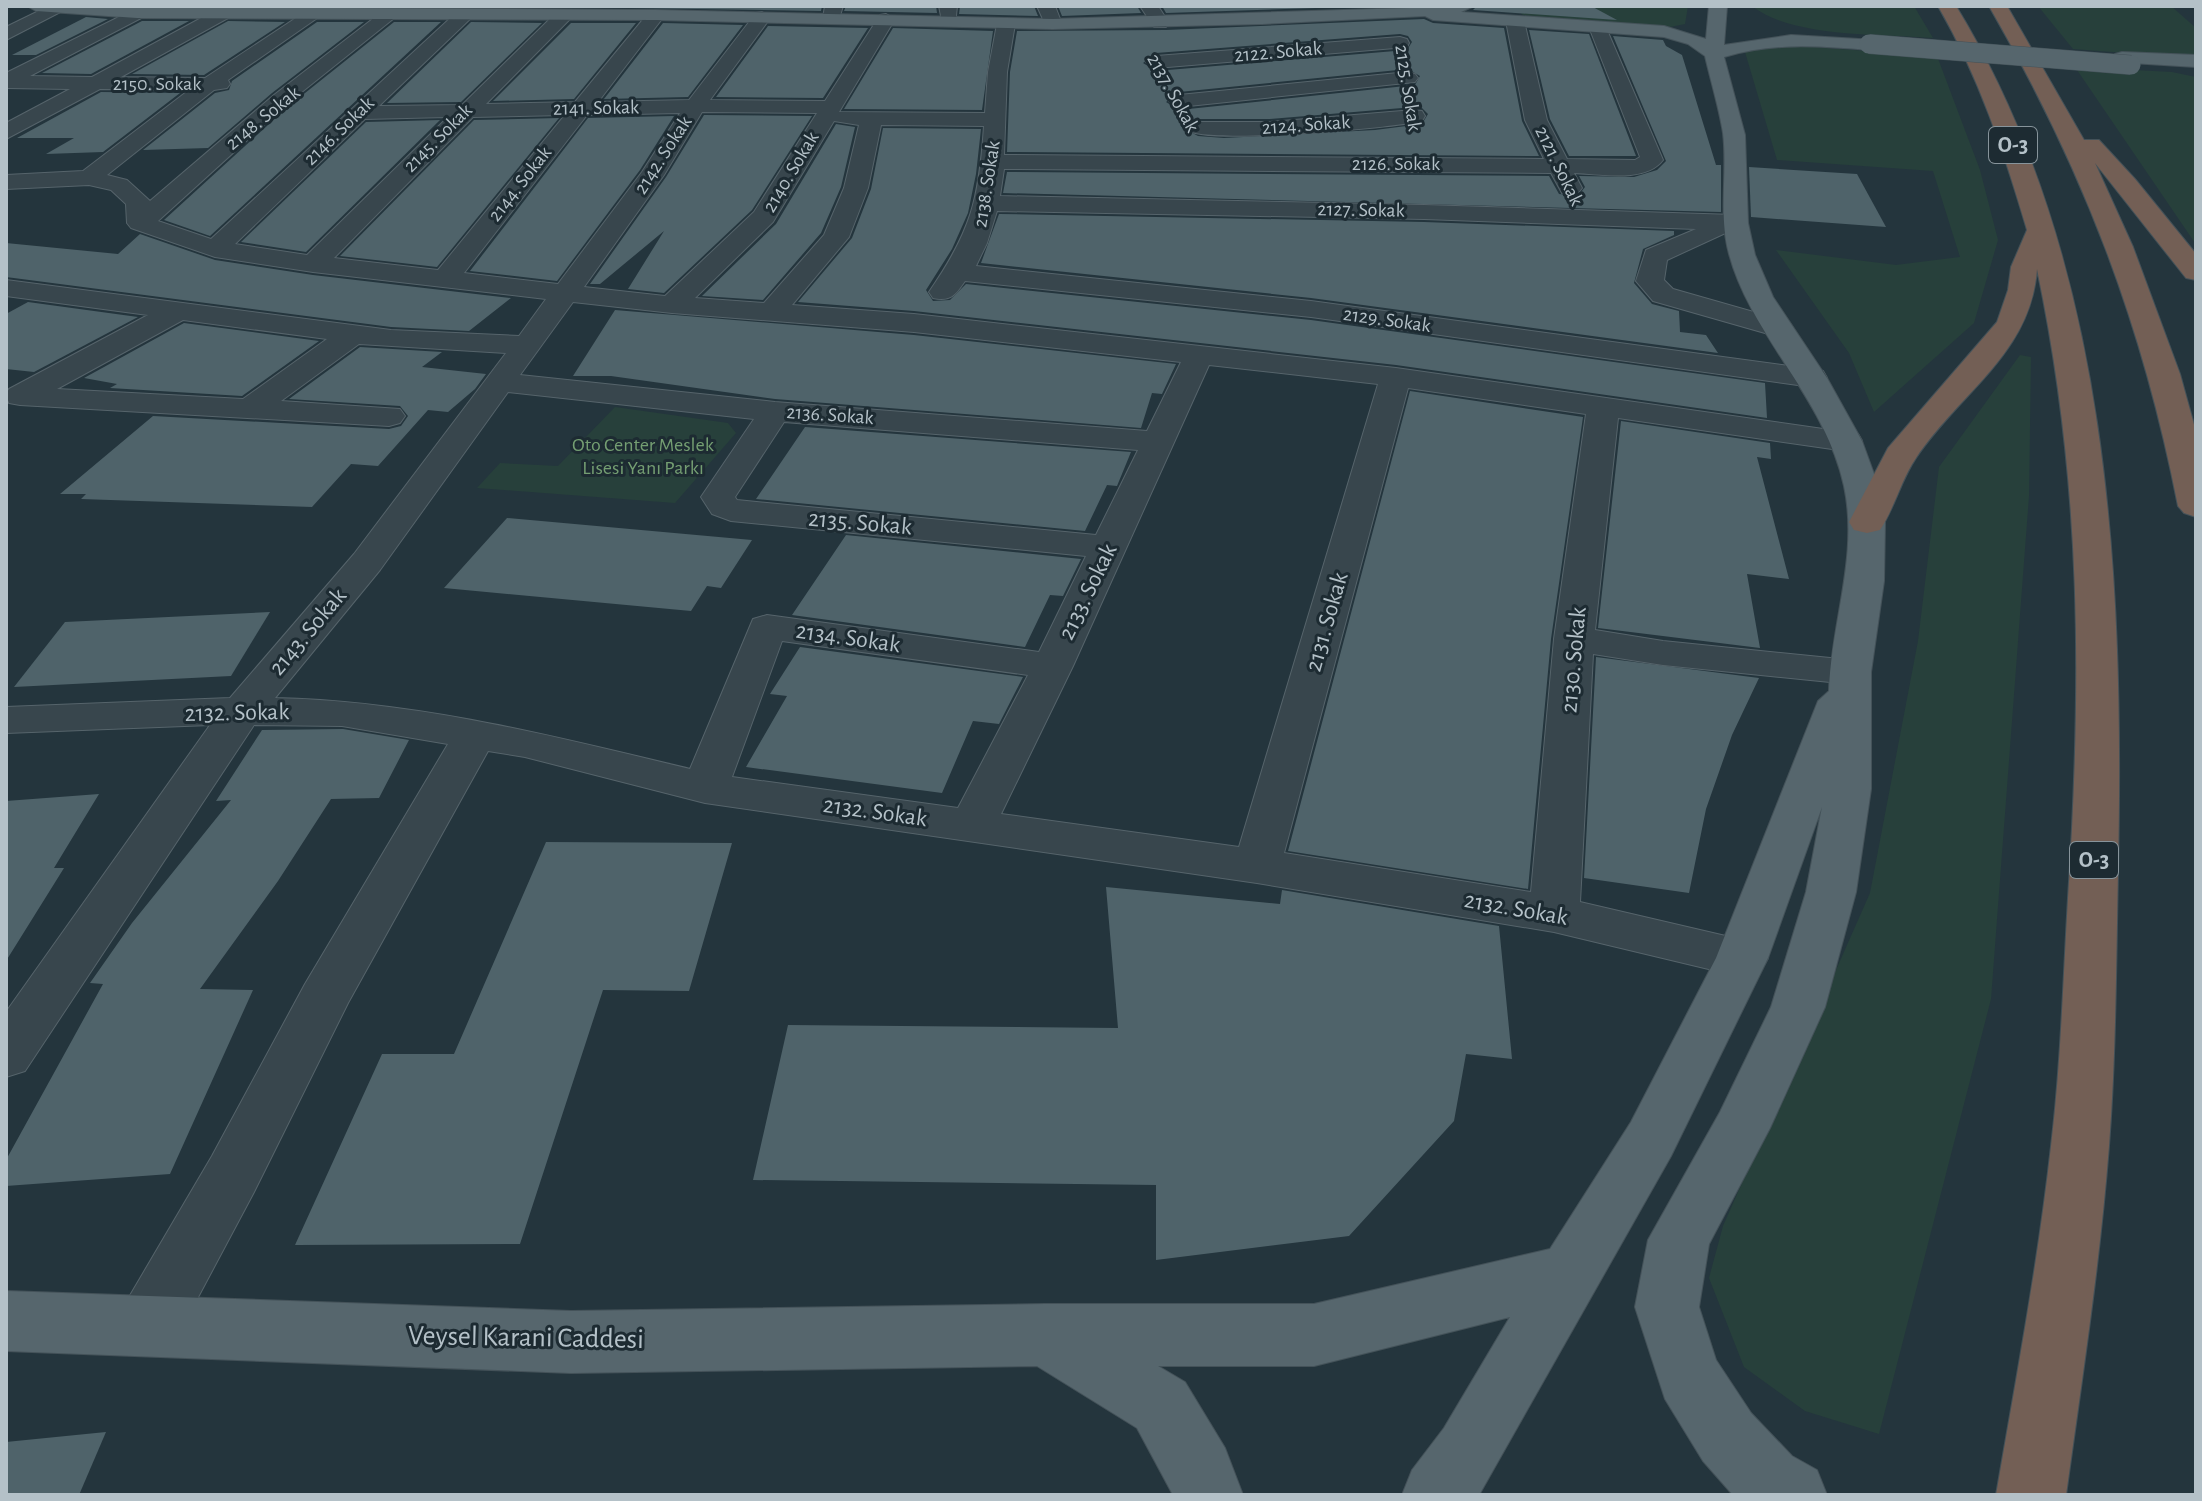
<svg xmlns="http://www.w3.org/2000/svg" width="2202" height="1501" viewBox="0 0 2202 1501" font-family="'Alegreya Sans',sans-serif">
	<style>
		.green { fill: #27403b }
		.building { fill: #4f636a; fill-rule: evenodd }
		.lines { fill: none; stroke-linecap: round; stroke-linejoin: round }
		.minor-casing { stroke: #56646b; stroke-width: 2 }
		.major-casing { stroke: #445259; stroke-width: 2 }
		.highway-casing { stroke: #435158; stroke-width: 2 }
		.minor { fill: #38464d; fill-rule: evenodd }
		.major { fill: #56666d; fill-rule: evenodd }
		.highway { fill: #735f55; fill-rule: evenodd }
		.major-bridge-casing { stroke: #445259; stroke-width: 20; stroke-linecap: butt }
		.major-bridge { stroke: #56666d; stroke-width: 19 }
		.labels { text-anchor: middle; dominant-baseline: central; stroke-width: 6; stroke-linejoin: round; paint-order: stroke }
		.far-street-label { font-size: 20px; fill: #b4c1c8; stroke: #1d2b32 }
		.far-park-label { font-size: 20px; fill: #749e72; stroke: #1d2b32 }
		.shield { fill: #1d2b32; stroke: #87949b; stroke-width: 2 }
		.shield-label { font-size: 22px; font-weight: bold; fill: #b4c1c8 }
		.street-label { font-size: 24px; fill: #b4c1c8; stroke: #1d2b32 }
		.near-street-label { font-size: 28px; fill: #b4c1c8; stroke: #1d2b32 }
	</style>
	<rect width="100%" height="100%" fill="#24353d"/>
	<g class="green">
		<polygon points="1534,6 1688,6 1685,24 1670,27 1541,18 1523,15 1516,9"/>
		<path d="M1752 6H1914L1933 38C1882 34 1792 38 1752 6Z"/>
		<polygon points="2038,6 2171,6 2196,28 2196,54 2178,57 2073,49"/>
		<polygon points="1771,44 1937,56 1980,170 1998,240 1974,323 1874,412 1849,353 1776,250 1896,265 1960,257 1933,171 1777,160 1745,52"/>
		<polygon points="2075,67 2172,72 2196,77 2195,243"/>
		<polygon points="2020,355 2031,357 2029,496 1991,999 1879,1434 1805,1411 1744,1367 1709,1278 1723,1226 1870,893 1918,641 1939,467"/>
		<polygon points="615,407 728,423 736,433 675,503 477,488 500,463 558,466"/>
	</g>
	<g class="building">
		<polygon points="499,6 822,6 821,11"/>
		<polygon points="846,6 936,6 937,13 844,11"/>
		<polygon points="960,6 1034,6 1038,16 959,14"/>
		<polygon points="1058,6 1137,6 1141,13 1062,16"/>
		<polygon points="1162,6 1377,6 1166,13"/>
		<polygon points="1477,6 1591,6 1617,20 1473,10"/>
		<polygon points="86,17 108,19 36,55 12,55"/>
		<path d="M1424 19 1433 23 1504 28 1522 121 1539 156 1007 152 1010 72 1017 31 1166 30ZM1400 34 1408 36 1412 42 1407 50 1156 71 1143 63 1156 53ZM1408 69 1420 76 1415 85 1179 110 1166 102 1179 92ZM1414 107 1422 108 1428 114 1422 124 1375 130 1224 138 1198 136 1183 128 1197 119H1270Z"/>
		<polygon points="142,21 189,21 91,74 42,73"/>
		<polygon points="228,21 285,22 204,75 132,74"/>
		<polygon points="317,22 364,22 272,93 208,148 143,150 215,93 229,90 232,81"/>
		<polygon points="394,22 441,22 210,236 164,220 290,105"/>
		<polygon points="471,22 542,23 461,102 387,103"/>
		<polygon points="571,23 636,23 574,99 493,101"/>
		<polygon points="663,23 743,25 688,97 604,99"/>
		<polygon points="768,26 868,28 823,98 716,97"/>
		<polygon points="893,28 993,31 982,110 844,109"/>
		<polygon points="1529,30 1589,34 1636,156 1569,156 1550,119"/>
		<polygon points="1613,36 1663,40 1666,46 1682,55 1716,165 1721,165 1721,212 1003,193 1007,172 1549,176 1559,194 1578,196 1585,187 1579,176 1634,177 1657,170 1666,161"/>
		<polygon points="101,92 180,93 103,152 46,154 74,138 17,138"/>
		<polygon points="704,115 812,116 752,210 664,293 628,289 664,231 600,284 590,284 666,177"/>
		<polygon points="674,116 640,170 557,281 470,271 588,118"/>
		<polygon points="559,118 437,267 340,256 474,120"/>
		<polygon points="440,120 306,252 241,242 366,122"/>
		<polygon points="836,124 855,127 841,187 821,233 763,300 702,296 776,224"/>
		<polygon points="883,128 981,129 976,174 968,213 952,249 926,290 933,301 950,300 966,284 1311,320 1765,383 1767,418 1396,365 914,311 798,302 852,238 871,189"/>
		<polygon points="1749,167 1857,174 1886,227 1751,217"/>
		<polygon points="999,214 1424,222 1674,231 1674,235 1643,249 1634,283 1652,304 1679,311 1680,332 1706,335 1718,353 1311,298 981,263"/>
		<polygon points="140,234 215,260 313,275 511,298 469,331 391,327 6,277 6,243 118,254"/>
		<polygon points="28,302 138,317 34,372 6,369 6,314"/>
		<polygon points="615,310 914,335 1176,364 1162,394 1152,393 1141,428 775,399 611,376 573,376"/>
		<polygon points="184,323 319,341 242,396 110,388 117,384 84,378"/>
		<polygon points="360,347 442,352 422,367 486,374 475,389 448,412 428,410 378,466 351,464 312,507 81,499 86,494 60,494 153,416 389,429 401,426 408,416 400,406 289,399"/>
		<polygon points="1410,391 1583,417 1551,639 1528,889 1288,851"/>
		<polygon points="1621,421 1770,443 1771,459 1757,457 1789,579 1747,574 1760,648 1598,628"/>
		<polygon points="805,427 1131,452 1117,486 1107,485 1085,531 756,499"/>
		<polygon points="507,518 752,540 721,588 707,586 691,611 444,588"/>
		<polygon points="846,535 1081,559 1063,596 1050,595 1025,647 792,615"/>
		<polygon points="270,612 231,676 14,687 65,622"/>
		<polygon points="800,647 1023,677 999,724 973,721 942,793 746,767 787,696 770,694"/>
		<polygon points="1596,657 1759,678 1732,735 1706,809 1689,893 1584,878"/>
		<polygon points="343,729 409,740 379,798 331,799 278,881 200,989 253,990 170,1174 6,1186 6,1160 103,984 90,983 132,923 231,800 216,801 262,730"/>
		<polygon points="99,794 54,868 64,868 6,961 6,801"/>
		<polygon points="546,842 732,843 689,991 603,990 520,1244 295,1245 382,1054 454,1054"/>
		<polygon points="1106,887 1280,904 1282,890 1499,926 1512,1059 1466,1054 1454,1121 1349,1236 1156,1260 1156,1185 753,1180 788,1025 1118,1028"/>
		<polygon points="106,1432 79,1495 6,1495 6,1442"/>
	</g>
	<g class="lines">
		<g class="minor-casing">
			<g id="minor">
				<polygon points="49,6 68,8 6,40 6,27"/>
				<polygon points="825,6 843,6 838,22 826,22 823,18"/>
				<polygon points="939,6 957,6 955,26 943,26"/>
				<polygon points="1037,6 1055,6 1062,24 1059,28 1047,28"/>
				<polygon points="1140,6 1158,6 1169,23 1166,27 1154,27"/>
				<polygon points="1447,6 1465,6 1465,7 1456,12"/>
				<path d="M137 8 146 13 143 17 30 76 92 77 216 10H228L231 14 228 18 121 77 205 78 308 10H320L323 14 228 80 230 84 227 88 214 90 107 175 127 180 150 201 274 95 383 11 389 10 398 15 288 103 158 221 211 239 458 11 464 10 473 15 470 19 379 106 462 105 559 10H571L574 14 571 18 486 104 575 102 650 11 656 10 665 15 598 102 689 100 756 13 762 12 771 17 710 100 825 101 880 15 886 14 895 19 839 112 985 113 988 72 997 24 1006 19 1015 24 1007 72 1004 155 1544 159 1525 120 1506 21 1515 16 1524 21 1547 120 1567 159 1635 160 1640 157 1589 27 1598 22 1604 23 1663 160C1646 183 1600 174 1574 173L1582 188 1578 193H1562L1551 173 1004 169 1000 196 1424 205 1735 215 1744 218 1748 223 1744 228 1732 230 1667 260 1664 280 1673 289 1789 322 1793 328 1789 334 1779 337 1653 301 1636 281 1646 250 1696 229 1424 219 997 211 987 243 976 266 1311 301 1812 369 1823 371 1827 378 1823 385 1812 387 1311 317 965 281C956 294 951 302 933 298L929 292C971 231 979 200 984 126L881 125 868 188 849 237 792 305 914 314 1396 368 1858 434 1862 441 1858 448 1846 451 1618 418 1595 630 1663 641 1850 660 1865 663 1871 672 1865 681 1850 684 1663 665 1593 654 1580 902 1760 944 1768 958 1760 972 1742 977 1554 932 1257 883 705 803 525 757 488 751 348 1003 254 1192 171 1348 148 1356 125 1348 116 1326 125 1304 212 1156 305 984 448 744 342 726 254 725 25 1071 6 1077V1012L210 725 6 733V707L230 698 354 554 506 353 359 344 281 401 400 409 405 416 400 423 389 426 20 405 9 403 6 394 9 389 148 315 6 296V280L391 330 519 336 546 299 313 272 215 257 131 228 127 223 126 204 111 190 89 185 6 189V175L83 171 189 90 100 89 6 139V123L70 89 6 88V73ZM702 112 817 113 754 212 665 296 584 287 664 175ZM680 113 642 172 558 284 464 273 587 115ZM565 115 438 270 334 258 473 117ZM448 117 307 255 235 244 365 119ZM834 121 859 125 844 188 824 235 764 303 695 298 773 222ZM573 302 672 313 914 332 1181 362 1147 431 775 402 520 375ZM183 320 327 339 243 399 57 389ZM1209 365 1378 384 1239 847 1001 814 1073 666ZM1408 388 1586 414 1554 639 1531 892 1284 853ZM508 392 754 419 701 497 712 514 731 521 1086 556 1039 652 767 615 753 619 690 769C553 736 416 701 275 698L380 570ZM784 422 1138 450 1096 535 737 500 735 497ZM782 641 1028 675 958 808 732 777Z"/>
				<polygon points="1400,37 1407,39 1409,43 1407,47 1156,68 1146,62 1156,56"/>
				<polygon points="1408,72 1415,74 1418,78 1415,82 1179,107 1169,101 1179,95"/>
				<path d="M1414 110 1422 111 1425 116 1422 121C1393 128 1199 145 1186 129L1197 122H1270Z"/>
			</g>
		</g>
		<g class="major-casing">
			<g id="major">
				<path d="M27 6 656 10 1053 19 1474 6 1461 12 1664 26 1706 39 1709 6H1727L1724 45 1791 35 1876 40 1878 44 1869 50C1820 46 1772 42 1724 57L1745 135 1748 223 1755 255 1773 297 1827 378 1862 441 1878 485 1885 522 1884 581 1871 672V789L1856 892 1825 1007 1770 1128 1709 1244 1699 1307 1716 1360 1751 1413 1792 1456 1817 1470 1827 1495H1733L1703 1461 1665 1399 1635 1307 1648 1240 1720 1112 1771 1007 1806 892 1822 807 1768 958 1671 1156 1479 1495H1402L1412 1470 1444 1428 1510 1317 1314 1366H1158L1185 1382 1225 1448 1243 1495H1173L1137 1428 1037 1366 571 1373 6 1351V1291L571 1311 1045 1304H1314L1550 1249 1631 1122 1716 958 1818 701 1829 691C1831 622 1859 556 1844 486 1825 398 1751 336 1729 254 1718 214 1728 173 1723 133 1719 108 1711 82 1705 56L1688 44 1664 37 1433 20 1425 16 1262 24 1053 29 656 20 137 18 36 11Z"/>
				<polygon points="2122,52 2196,55 2196,67 2115,62 2112,58 2115,54"/>
			</g>
		</g>
		<g class="highway-casing">
			<g id="highway">
				<path d="M1938 6H1956C2111 260 2124 581 2118 871 2116 963 2116 1055 2109 1146 2100 1263 2082 1379 2066 1495H1996C2016 1379 2038 1263 2051 1146 2061 1064 2063 981 2068 898 2082 680 2082 483 2037 269 2031 354 1959 393 1916 458 1901 480 1895 507 1880 530L1867 533 1854 530 1849 522 1888 448 1997 322 2008 290 2011 267 2027 230C2004 152 1979 77 1938 6Z"/>
				<path d="M1989 6H2007L2084 140H2099L2135 179 2196 254V280L2186 278 2095 163 2133 247 2180 374 2196 432V517L2184 513 2178 506C2142 322 2083 169 1989 6Z"/>
			</g>
		</g>
		<use href="#minor" class="minor"/>
		<use href="#major" class="major"/>
		<use href="#highway" class="highway"/>
		<g class="major-bridge-casing">
			<polyline id="major-bridge" points="1869,44 2131,65"/>
		</g>
		<use href="#major-bridge" class="major-bridge"/>
	</g>
	<g class="labels">
		<g class="far-street-label">
			<text transform="translate(1278 52) rotate(-5)">2122. Sokak</text>
			<text x="157" y="84">2150. Sokak</text>
			<text transform="translate(1408 88) rotate(81)">2125. Sokak</text>
			<text transform="translate(1173 93) rotate(61)">2137. Sokak</text>
			<text transform="translate(596 108) rotate(-1)">2141. Sokak</text>
			<text transform="translate(263 118) rotate(-39)">2148. Sokak</text>
			<text transform="translate(1306 125) rotate(-4)">2124. Sokak</text>
			<text transform="translate(339 131) rotate(-44)">2146. Sokak</text>
			<text transform="translate(438 138) rotate(-45)">2145. Sokak</text>
			<text transform="translate(663 155) rotate(-57)">2142. Sokak</text>
			<text x="1396" y="164">2126. Sokak</text>
			<text transform="translate(1559 166) rotate(64)">2121. Sokak</text>
			<text transform="translate(791 172) rotate(-59)">2140. Sokak</text>
			<text transform="translate(520 184) rotate(-52)">2144. Sokak</text>
			<text transform="translate(987 184) rotate(-81)">2138. Sokak</text>
			<text transform="translate(1361 210) rotate(1)">2127. Sokak</text>
			<text transform="translate(1387 320) rotate(8)">2129. Sokak</text>
			<text transform="translate(830 415) rotate(4)">2136. Sokak</text>
		</g>
		<g class="far-park-label">
			<text x="643" y="445">Oto Center Meslek<tspan x="643" dy="23">Lisesi Yanı Parkı</tspan></text>
		</g>
		<g class="shield">
			<rect x="1989" y="127" width="48" height="36" rx="6"/>
			<rect x="2070" y="842" width="48" height="36" rx="6"/>
		</g>
		<g class="shield-label">
			<text x="2013" y="145">O-3</text>
			<text x="2094" y="860">O-3</text>
		</g>
		<g class="street-label">
			<text transform="translate(860 523) rotate(5)">2135. Sokak</text>
			<text transform="translate(1088 592) rotate(-64)">2133. Sokak</text>
			<text transform="translate(1327 622) rotate(-74)">2131. Sokak</text>
			<text transform="translate(308 632) rotate(-50)">2143. Sokak</text>
			<text transform="translate(848 638) rotate(8)">2134. Sokak</text>
			<text transform="translate(1574 660) rotate(-85)">2130. Sokak</text>
			<text transform="translate(237 713) rotate(-1)">2132. Sokak</text>
			<text transform="translate(875 812) rotate(8)">2132. Sokak</text>
			<text transform="translate(1516 909) rotate(10)">2132. Sokak</text>
		</g>
		<g class="near-street-label">
			<text transform="translate(526 1338) rotate(1)">Veysel Karani Caddesi</text>
		</g>
	</g>
	<rect width="2202" height="1501" fill="none" stroke="#b4c1c8" stroke-width="16"/>
</svg>
